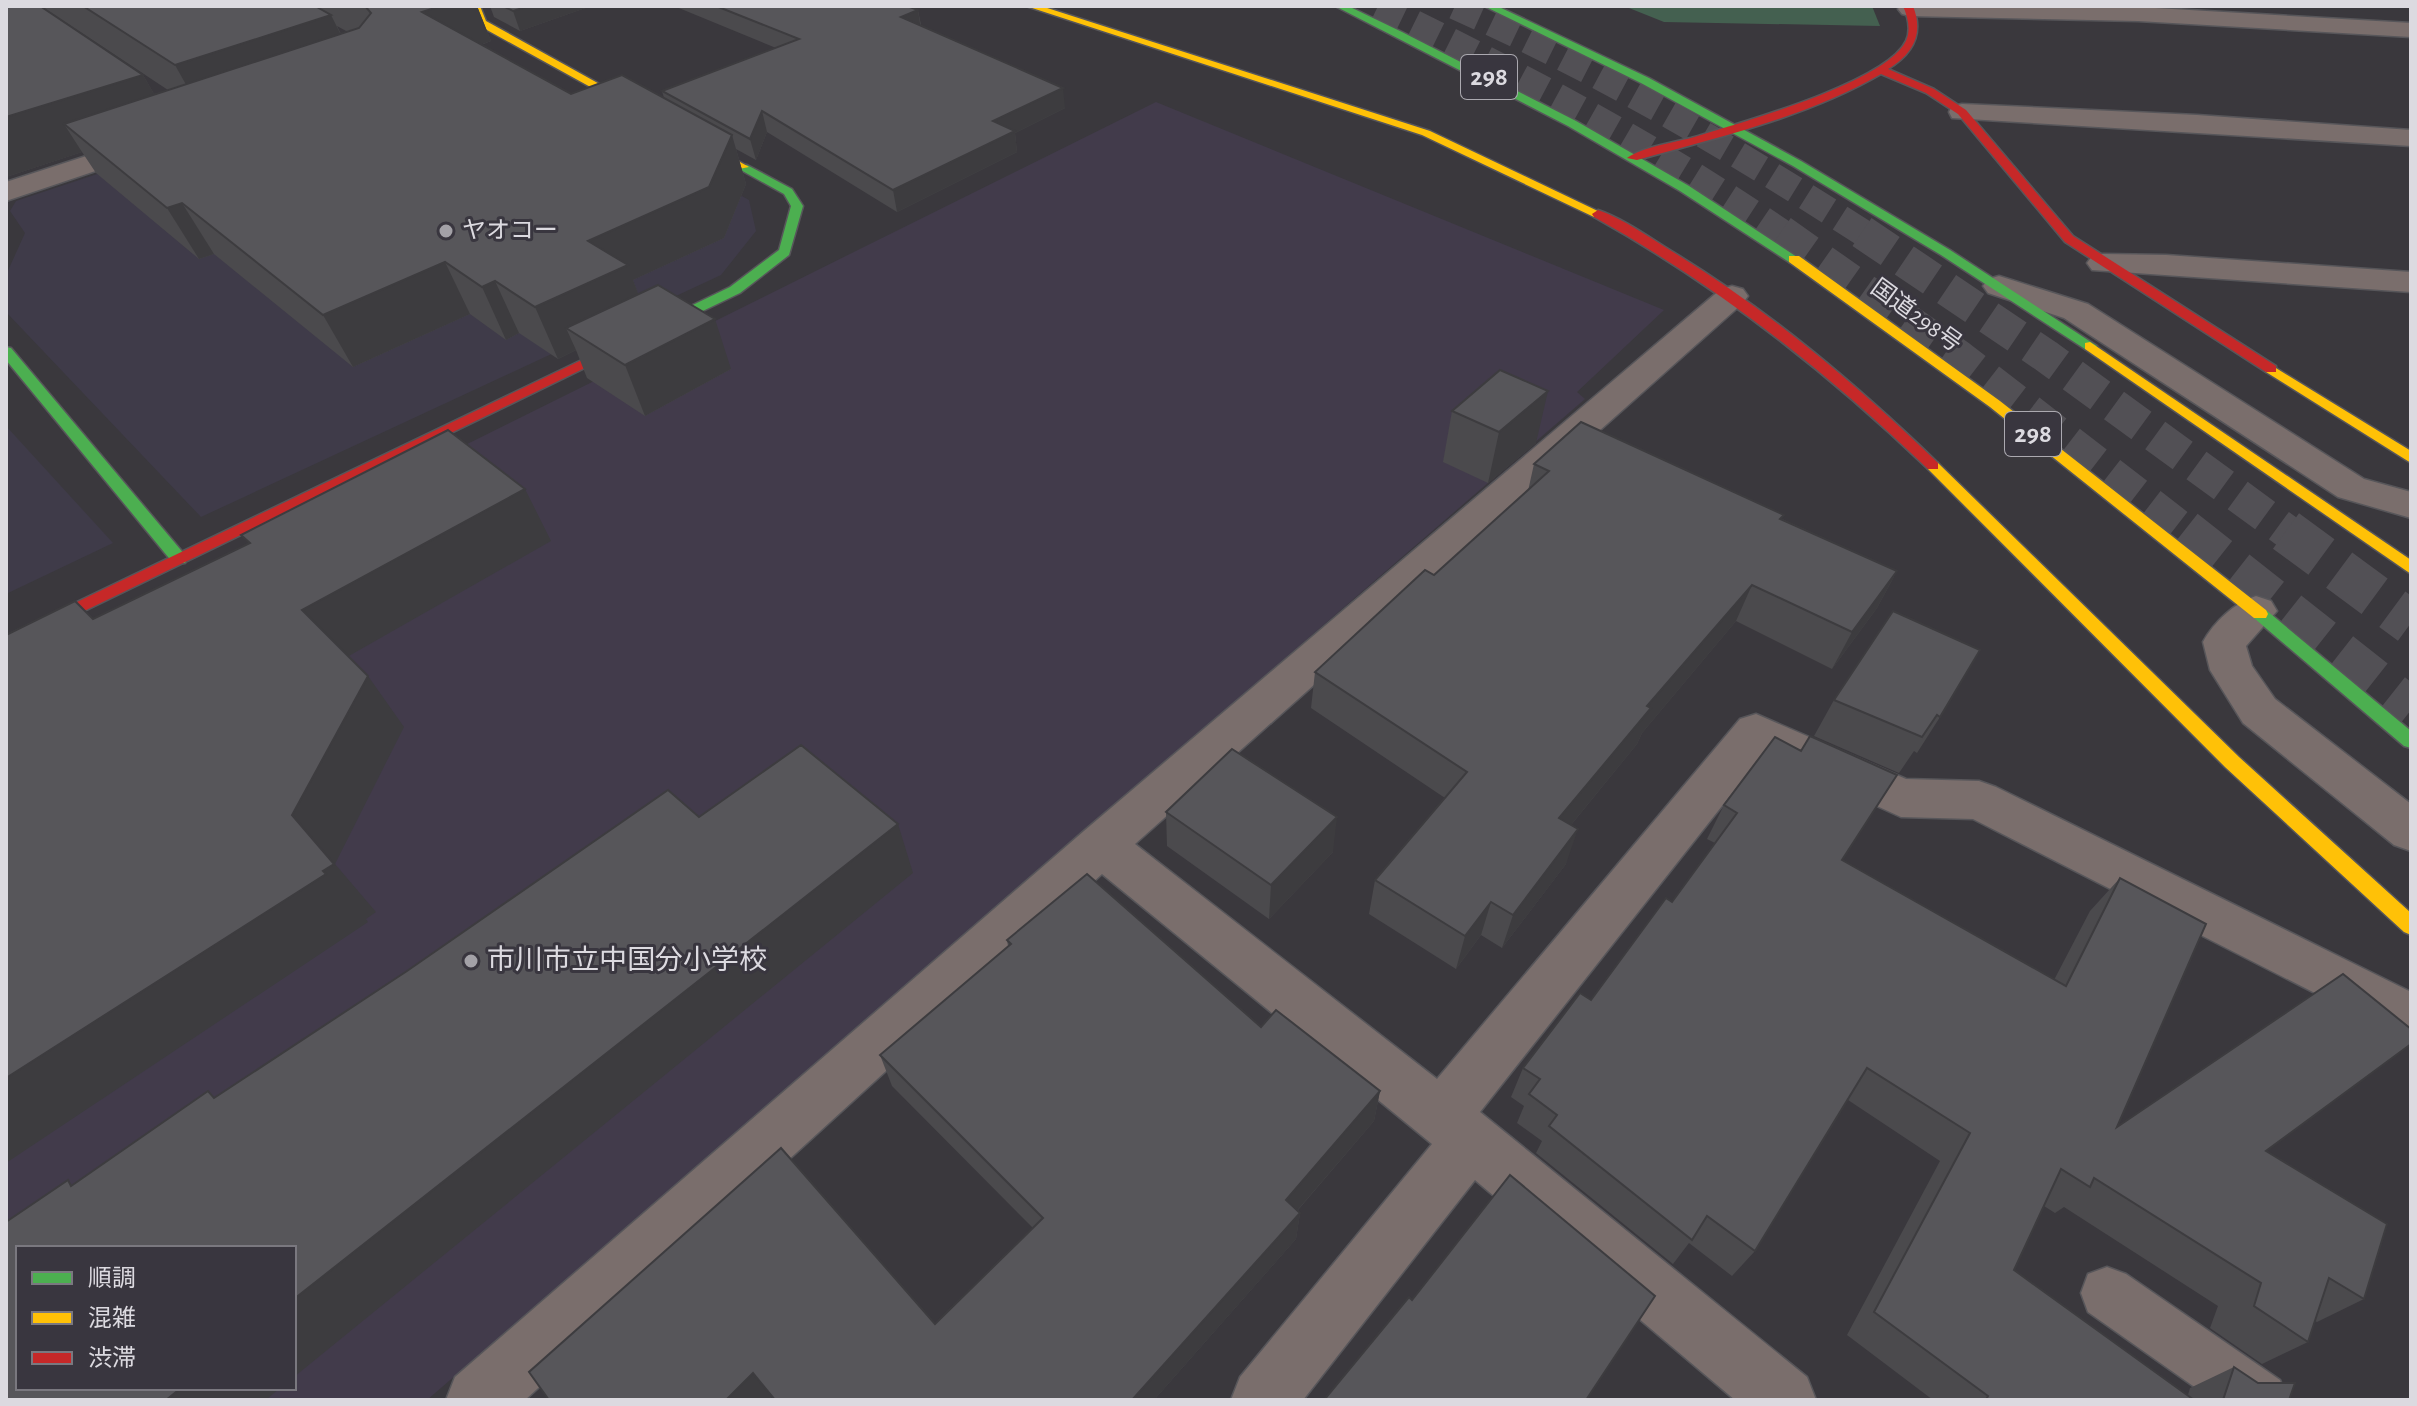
<svg xmlns="http://www.w3.org/2000/svg" width="2417" height="1406" viewBox="0 0 2417 1406" font-family="'Alegreya Sans','Noto Sans JP',sans-serif">
	<style>
		.built { fill: #3f3b49 }
		.education { fill: #423b4b; fill-rule: evenodd }
		.forest { fill: #446050 }
		.lines { fill: none; stroke-linecap: round; stroke-linejoin: round }
		.highway-tunnel-far2 { stroke: #525055; stroke-width: 27; stroke-dasharray: 27 13; stroke-linecap: butt }
		.highway-tunnel-far1 { stroke: #525055; stroke-width: 34; stroke-dasharray: 34 17; stroke-linecap: butt }
		.highway-tunnel { stroke: #525055; stroke-width: 44; stroke-dasharray: 44 22; stroke-linecap: butt }
		.lane-casing { stroke: #57565a; stroke-width: 3 }
		.street-casing { stroke: #57565a; stroke-width: 3 }
		.fast-casing { stroke: #57565a; stroke-width: 3 }
		.slow-casing { stroke: #57565a; stroke-width: 3 }
		.jam-casing { stroke: #57565a; stroke-width: 3 }
		.lane { fill: #7a6e6c; fill-rule: evenodd }
		.street { fill: #7a6e6c; fill-rule: evenodd }
		.fast { fill: #4caf50; fill-rule: evenodd }
		.slow { fill: #ffc107; fill-rule: evenodd }
		.jam { fill: #c62828; fill-rule: evenodd }
		.wall { fill: #4b4a4d; fill-rule: evenodd }
		.shaded-wall { fill: #3d3c3f }
		.building { fill: #57565a; stroke: #3d3c3f; stroke-width: 2 }
		.poi-dot { fill: #a3a1a7; stroke: #39363f; stroke-width: 3 }
		.labels { text-anchor: middle; dominant-baseline: central; stroke-width: 6; stroke-linejoin: round; paint-order: stroke }
		.far-poi-label { font-size: 24px; fill: #dcdae0; stroke: #39363f; text-anchor: start }
		.far-street-label { font-size: 24px; fill: #dcdae0; stroke: #39363f }
		.shield { fill: #39363f; stroke: #aba9b0; stroke-width: 2 }
		.shield-label { font-size: 26px; font-weight: bold; fill: #dcdae0 }
		.poi-label { font-size: 28px; fill: #dcdae0; stroke: #39363f; text-anchor: start }
	</style>
	<rect width="100%" height="100%" fill="#3a383d"/>
	<g class="built">
		<polygon points="476,48 749,200 756,231 721,275 201,517 6,312 6,275 25,233 10,211 16,201"/>
		<polygon points="6,426 113,543 6,594"/>
	</g>
	<path class="education" d="M1156 102 1664 310 1577 392 1585 399 427 1400H6V673ZM18 1248H294V1388H18Z"/>
	<polygon class="forest" points="1624,6 1872,6 1880,26 1664,22"/>
	<g class="lines">
		<g class="highway-tunnel-far2">
			<path d="M1378 6C1518 73 1655 146 1784 234"/>
			<path d="M1455 6C1599 70 1733 149 1865 234"/>
		</g>
		<g class="highway-tunnel-far1">
			<polyline points="1781,232 1959,357 2187,533"/>
			<polyline points="1862,232 2046,356 2289,533"/>
		</g>
		<g class="highway-tunnel">
			<polyline points="2184,531 2411,710"/>
			<polyline points="2286,531 2411,623"/>
		</g>
		<g class="lane-casing">
			<polygon id="lane" points="2107,1267 2126,1274 2280,1380 2288,1400 2213,1400 2088,1312 2081,1293 2088,1274"/>
		</g>
		<g class="street-casing">
			<g id="street">
				<polygon points="1900,6 2138,7 2411,23 2411,37 2138,21 1910,16 1902,14 1898,9"/>
				<polygon points="1962,104 2197,115 2411,130 2411,146 1952,118 1949,112 1952,106"/>
				<polygon points="148,136 158,138 162,144 158,150 6,201 6,182"/>
				<polygon points="2103,254 2166,255 2411,272 2411,292 2092,270 2087,263 2092,256"/>
				<polygon points="1999,276 2088,304 2364,479 2411,492 2411,518 2338,497 2064,318 1988,293 1983,286 1988,279"/>
				<polygon points="1732,286 1743,289 1748,296 1743,303 1135,844 1437,1079 1740,719 1756,714 1906,779 1979,781 1996,787 2411,992 2411,1042 1973,819 1901,817 1763,754 1480,1112 1807,1377 1816,1400 1735,1400 1475,1180 1303,1400 1231,1400 1240,1377 1432,1144 1102,874 525,1400 446,1400 455,1377 1084,831 1721,289"/>
				<path d="M2256 596 2271 601 2277 611 2246 646 2252 666 2275 699 2411 804V851L2394 845 2243 723 2210 670 2203 642C2214 622 2234 603 2256 596Z"/>
			</g>
		</g>
		<g class="fast-casing">
			<g id="fast">
				<polygon points="1335,6 1348,6 1402,32 1576,121 1689,186 1800,259 1789,262 1680,191 1568,126"/>
				<polygon points="1484,6 1497,6 1649,78 1801,161 1950,250 2097,346 2095,349 2085,349 1941,255 1793,166 1641,83"/>
				<polygon points="739,165 747,165 792,189 803,206 789,255 740,293 593,364 583,364 583,358 730,287 779,250 791,206 784,194 739,169"/>
				<polygon points="6,347 11,348 185,555 187,559 185,563 173,563 6,360"/>
				<polygon points="2260,608 2266,610 2411,731 2411,748 2404,746 2254,618 2252,614"/>
			</g>
		</g>
		<g class="slow-casing">
			<g id="slow">
				<polygon points="470,6 480,6 486,21 749,167 739,169 478,25"/>
				<polygon points="1026,6 1041,6 1430,131 1604,214 1594,217 1422,135"/>
				<polygon points="1789,256 1799,256 2000,401 2266,610 2268,614 2266,618 2254,618 1990,407 1789,262"/>
				<polygon points="2090,342 2411,560 2411,574 2085,349 2085,343"/>
				<polygon points="2271,365 2411,451 2411,463 2266,372 2264,369"/>
				<polygon points="1933,461 1938,463 2239,757 2411,913 2411,935 2404,932 2225,767 1928,469 1928,463"/>
			</g>
		</g>
		<g class="jam-casing">
			<g id="jam">
				<path d="M1903 6H1913C1924 34 1913 54 1888 69L1934 89 1966 110 2073 236 2276 366V372H2266L2065 242 1958 114 1926 93 1881 74C1807 117 1719 137 1637 160L1627 158C1643 147 1671 143 1691 138 1736 124 1886 83 1906 41 1911 30 1908 17 1903 6Z"/>
				<path d="M1598 210C1624 219 1650 238 1673 252 1770 311 1856 384 1938 463V469H1928C1826 371 1718 286 1594 217L1592 214Z"/>
				<polygon points="588,357 595,361 593,364 6,649 6,636"/>
			</g>
		</g>
		<use href="#lane" class="lane"/>
		<use href="#street" class="street"/>
		<use href="#fast" class="fast"/>
		<use href="#slow" class="slow"/>
		<use href="#jam" class="jam"/>
	</g>
	<g class="wall">
		<path d="M6 6 143 75 154 94 168 90 41 6H477L491 41 481 45 571 94 664 98 662 91 776 48 674 6H907L918 10 921 25 1065 108 1015 133 1017 152 897 212 767 132 756 160 736 149 746 184 724 238 633 280 638 294 731 369 645 416 587 378 576 350 558 359 519 333 506 340 470 314 353 367 214 254 199 259 96 173 82 152 6 177ZM337 26 348 32 341 34Z"/>
		<polygon points="490,6 591,6 520,31 494,17"/>
		<polygon points="1452,411 1536,443 1488,483 1443,462"/>
		<polygon points="1534,464 1782,519 1897,571 1877,608 1832,669 1736,621 1642,733 1637,744 1571,825 1566,864 1502,948 1481,935 1456,969 1369,914 1375,880 1445,798 1311,708 1315,672 1434,575 1528,491"/>
		<polygon points="1893,611 1940,717 1917,753 1914,751 1899,773 1814,736 1834,700"/>
		<polygon points="1801,751 1897,775 1842,860 2054,980 2090,911 2120,878 2117,1127 2266,1151 2364,1299 2317,1322 2315,1321 2308,1342 2262,1364 2210,1328 2218,1306 2064,1207 2055,1213 2044,1206 2014,1270 2188,1395 2190,1388 2234,1367 2258,1383 2289,1400 1933,1400 1847,1335 1940,1161 1848,1100 1755,1251 1732,1276 1689,1243 1673,1264 1536,1153 1542,1141 1517,1123 1524,1106 1511,1097 1523,1068 1591,1000 1672,902 1715,843 1707,839 1724,805"/>
		<polygon points="1166,812 1333,852 1269,919 1167,846"/>
		<polygon points="1007,940 1261,1027 1380,1091 1374,1121 1298,1210 1300,1213 1296,1239 1154,1400 775,1400 772,1396 768,1400 549,1400 935,1324 1033,1228 892,1086 880,1055 1008,946"/>
	</g>
	<g class="shaded-wall">
		<polygon points="441,6 477,6 491,41 442,59 422,12"/>
		<polygon points="529,6 591,6 520,31 513,11"/>
		<polygon points="918,10 921,30 901,17"/>
		<polygon points="331,15 354,61 202,113 175,65"/>
		<polygon points="143,75 171,123 64,124 82,152 6,177 6,117"/>
		<polygon points="1063,88 1065,108 1015,133 1017,152 897,212 893,190 993,121"/>
		<polygon points="762,111 767,132 756,160 750,139"/>
		<polygon points="732,135 746,184 724,238 633,280 647,317 566,328 576,350 558,359 535,307 588,241"/>
		<polygon points="182,203 214,254 199,259 167,208"/>
		<polygon points="445,262 470,314 353,367 323,315"/>
		<polygon points="495,281 519,333 506,340 482,287"/>
		<polygon points="715,319 731,369 645,416 625,365"/>
		<polygon points="1548,391 1536,443 1488,483 1499,432"/>
		<polygon points="525,489 551,541 340,661 302,610"/>
		<polygon points="1897,571 1877,608 1832,669 1852,632"/>
		<polygon points="1752,585 1736,621 1642,733 1637,744 1548,853 1559,818 1647,706"/>
		<polygon points="368,676 404,727 335,864 376,912 366,919 368,922 6,1163 6,1078 323,871 292,815"/>
		<polygon points="1337,817 1333,852 1269,919 1271,885"/>
		<polygon points="898,824 913,873 294,1377 294,1299"/>
		<polygon points="1578,829 1566,864 1502,948 1513,915"/>
		<polygon points="1491,902 1481,935 1456,969 1465,936"/>
		<polygon points="1380,1091 1374,1121 1283,1227 1286,1200"/>
		<polygon points="1300,1213 1296,1239 1154,1400 1132,1400"/>
		<polygon points="753,1373 773,1395 768,1400 726,1400"/>
		<polygon points="181,1388 280,1388 266,1400 166,1400"/>
	</g>
	<g class="building">
		<polygon points="6,6 40,6 143,75 6,117"/>
		<polygon points="83,6 315,6 331,15 175,65"/>
		<polygon points="365,6 441,6 422,12 571,94 622,75 732,135 709,187 588,241 628,265 535,307 495,281 482,287 445,262 323,315 182,203 167,208 64,124 359,28 371,13"/>
		<polygon points="503,6 529,6 513,11"/>
		<polygon points="716,6 907,6 918,10 901,17 1063,88 993,121 1015,131 893,190 762,111 750,139 662,91 799,39"/>
		<polygon points="658,285 715,319 625,365 566,328"/>
		<polygon points="1500,370 1548,391 1499,432 1452,411"/>
		<polygon points="1581,422 1784,515 1780,519 1897,571 1852,632 1752,585 1647,706 1651,708 1559,818 1578,829 1513,915 1491,902 1465,936 1375,880 1467,772 1315,672 1425,570 1434,575 1549,471 1534,464"/>
		<polygon points="448,430 525,489 302,610 368,676 292,815 334,864 323,871 326,874 6,1078 6,635 75,601 93,619 250,543 241,535"/>
		<polygon points="1893,611 1980,650 1940,717 1937,715 1922,737 1834,700"/>
		<polygon points="1810,736 1897,775 1842,860 2066,986 2120,878 2206,924 2117,1127 2343,974 2411,1029 2411,1044 2266,1151 2387,1224 2364,1299 2329,1278 2308,1342 2254,1306 2261,1283 2094,1178 2090,1187 2061,1169 2014,1270 2194,1400 1986,1400 1988,1396 1874,1312 1970,1133 1867,1068 1755,1251 1707,1216 1692,1240 1549,1126 1557,1115 1529,1094 1540,1079 1523,1068 1580,993 1591,1000 1666,898 1672,902 1737,813 1724,805 1775,737 1801,751"/>
		<polygon points="801,745 898,824 294,1299 294,1248 18,1248 18,1388 181,1388 166,1400 6,1400 6,1222 68,1180 71,1186 208,1091 214,1098 407,971 668,790 699,817"/>
		<polygon points="1232,749 1337,817 1271,885 1166,812"/>
		<polygon points="1087,874 1261,1027 1276,1010 1380,1091 1286,1200 1300,1213 1132,1400 775,1400 753,1373 726,1400 549,1400 529,1372 781,1148 935,1324 1043,1218 880,1055 1011,944 1007,940"/>
		<polygon points="1510,1175 1655,1296 1586,1400 1324,1400 1409,1297 1412,1300"/>
		<polygon points="2234,1367 2258,1383 2295,1383 2289,1400 2223,1400"/>
	</g>
	<g class="poi-dot">
		<circle cx="446" cy="231" r="8"/>
		<circle cx="471" cy="961" r="8"/>
	</g>
	<g class="labels">
		<g class="far-poi-label">
			<text x="462" y="231">ヤオコー</text>
		</g>
		<g class="far-street-label">
			<text transform="translate(1916 316) rotate(36)">国道298号</text>
		</g>
		<g class="shield">
			<rect x="1461" y="55" width="56" height="44" rx="6"/>
			<rect x="2005" y="412" width="56" height="44" rx="6"/>
		</g>
		<g class="shield-label">
			<text x="1489" y="77">298</text>
			<text x="2033" y="434">298</text>
		</g>
		<g class="poi-label">
			<text x="487" y="961">市川市立中国分小学校</text>
		</g>
	</g>
	<rect width="2417" height="1406" fill="none" stroke="#dcdae0" stroke-width="16"/>
	<rect x="16" y="1246" width="280" height="144" fill="#39363f" stroke="#7a787f" stroke-width="2"/>
	<rect x="32" y="1272" width="40" height="12" fill="#4caf50" stroke="#7a787f" stroke-width="2"/>
	<text x="88" y="1286" font-size="24" fill="#dcdae0">順調</text>
	<rect x="32" y="1312" width="40" height="12" fill="#ffc107" stroke="#7a787f" stroke-width="2"/>
	<text x="88" y="1326" font-size="24" fill="#dcdae0">混雑</text>
	<rect x="32" y="1352" width="40" height="12" fill="#c62828" stroke="#7a787f" stroke-width="2"/>
	<text x="88" y="1366" font-size="24" fill="#dcdae0">渋滞</text>
</svg>
